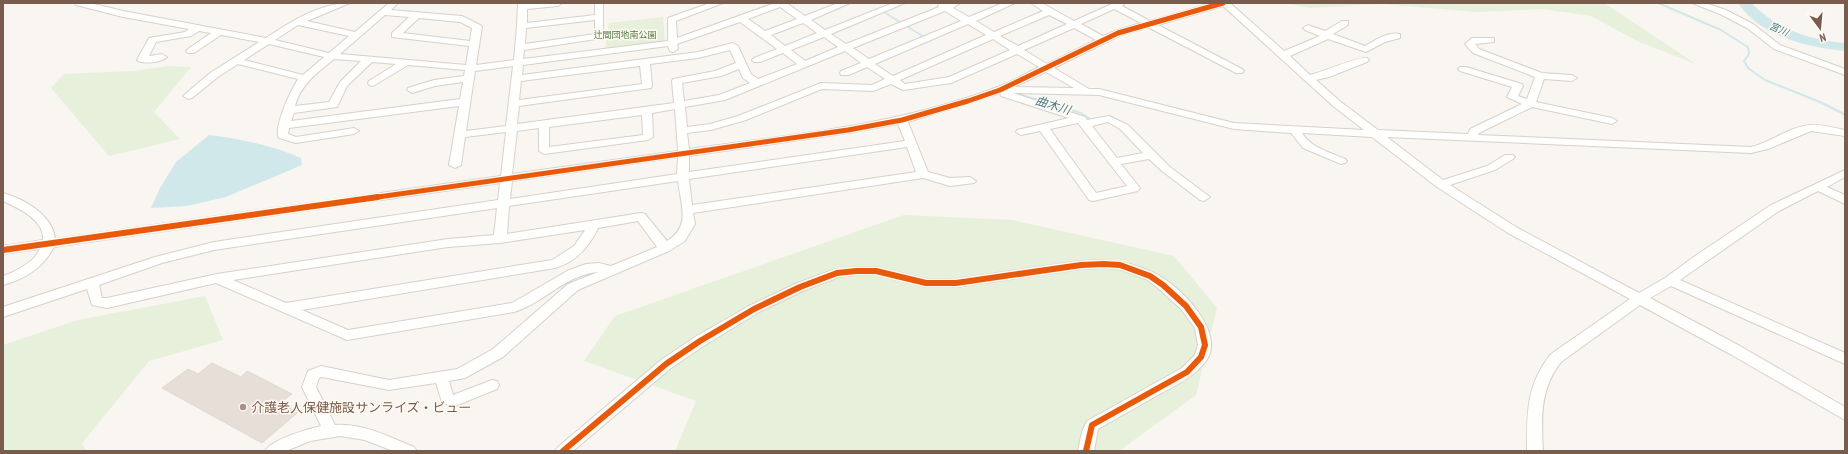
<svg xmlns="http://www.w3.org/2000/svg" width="1848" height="454" viewBox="0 0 1848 454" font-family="'PT Sans Narrow','Noto Sans JP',sans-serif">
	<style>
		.green { fill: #e7f0db }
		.water { fill: #d0e8ea }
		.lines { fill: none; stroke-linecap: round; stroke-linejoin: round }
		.stream { stroke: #d0e8ea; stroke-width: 2 }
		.river { fill: #d0e8ea; fill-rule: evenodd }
		.building { fill: #e6ded7; stroke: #e2d8d2 }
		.minor-casing { stroke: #d7d1cb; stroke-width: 2 }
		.minor { fill: #fefefd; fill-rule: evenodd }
		.cycleway-far1-casing { stroke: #fffaf3; stroke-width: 7 }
		.cycleway-casing { stroke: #fffaf3; stroke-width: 9 }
		.cycleway-far1 { stroke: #e8590c; stroke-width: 5 }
		.cycleway { stroke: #e8590c; stroke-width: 6 }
		.poi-dot { fill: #a69286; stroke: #fffaf3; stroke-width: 1.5 }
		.labels { text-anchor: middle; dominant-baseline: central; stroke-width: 3; stroke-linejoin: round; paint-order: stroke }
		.far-park-label { font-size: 9px; fill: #537a41; stroke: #fffaf3 }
		.far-water-label { font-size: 10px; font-style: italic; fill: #437c86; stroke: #fffaf3 }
		.water-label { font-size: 12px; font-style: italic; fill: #437c86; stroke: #fffaf3 }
		.near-poi-label { font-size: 13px; fill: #7a5c4d; stroke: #fffaf3; text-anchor: start }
	</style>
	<rect width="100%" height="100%" fill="#f9f5f0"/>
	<g class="green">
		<polygon points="1284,3 1604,3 1696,64 1637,41 1591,16 1543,9 1478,12 1381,4 1309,8"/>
		<polygon points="663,17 665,41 605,49 609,23"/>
		<polygon points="168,66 191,67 154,112 180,139 109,156 51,88 64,74 133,71"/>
		<polygon points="904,215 1012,220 1174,256 1217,308 1196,395 1119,451 675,451 696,401 584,361 615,316"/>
		<polygon points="205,296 223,340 149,361 82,443 86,451 3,451 3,345 78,320"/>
	</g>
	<path class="water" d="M209 135C241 139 271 145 301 158L302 165 226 197 187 206 151 208 160 188 176 162Z"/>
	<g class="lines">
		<g class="stream">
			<polyline points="1658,3 1721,30 1748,47 1749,54 1744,61 1748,68 1765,80 1820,102 1844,114"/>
			<polyline points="884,12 900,22"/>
			<polyline points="908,27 924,37"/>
			<polyline points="1015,93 1081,113 1090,119"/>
		</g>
		<path class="river" d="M1738 3H1751C1779 30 1807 39 1845 43V51C1807 47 1761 37 1738 3Z"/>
	</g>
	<polygon class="building" points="212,363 241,377 247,371 292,394 282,401 297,413 262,443 162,388 188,369 198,374"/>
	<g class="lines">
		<g class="minor-casing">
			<g id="minor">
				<path d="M75 3H90L123 11 266 38C290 22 320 3 350 3L307 21 355 32 389 3H398L391 10 462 16 480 25 482 27 476 65 514 60 517 26 518 3H562L558 6 527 9V23L595 15V3H603V38L524 50 523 59 668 41V18L710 3H723L676 21 677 38 775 3H788V4L805 16 838 3H850L811 20 825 30 893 3H905L831 34 846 44 939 7 938 5 939 3H960L953 8 969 17 1003 3H1015L976 21 994 32 1043 11 1031 3H1042L1074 21 1114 3H1125L1122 6 1150 21 1213 3H1230L1284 51 1320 36 1305 30 1303 28 1308 25 1325 31 1342 21H1348V25L1333 34 1365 46C1375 40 1389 31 1400 34V38L1385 42 1366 52 1328 39 1290 56 1310 75C1323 72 1359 56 1367 58L1369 60 1367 62 1329 77 1316 80 1341 102 1378 130 1468 134 1470 129 1522 104 1507 97 1512 87 1460 71 1458 69 1460 67H1466L1522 84 1523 86 1518 96 1527 99 1535 77 1473 53 1465 44 1472 38H1494V42L1475 44 1479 49 1542 73 1572 75 1577 78 1572 81 1544 79 1536 102 1612 118 1617 121 1612 124 1532 107 1479 133 1478 135 1751 147C1771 142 1789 127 1810 125 1821 124 1834 128 1845 130V136L1811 131 1768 149 1751 153 1387 137 1443 180 1487 166 1505 155H1513L1515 157 1513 159 1495 170 1450 185 1516 227 1639 293 1665 278 1695 256 1771 205 1845 170V177L1827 187 1845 195V204L1818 191 1779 211 1680 280 1845 353V364L1671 286 1650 298 1740 346 1845 407V420L1730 354 1640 305 1561 362C1540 389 1541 418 1543 451H1527C1527 413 1526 385 1551 354L1630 299 1508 233 1437 187 1372 137 1302 133C1311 148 1330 152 1345 159L1347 161 1345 163 1341 164 1303 148 1291 133 1234 129 1099 95 1013 93 1085 117 1087 120 1109 116 1128 125 1170 167 1210 197 1204 201 1200 200 1162 171 1149 159 1121 164 1140 188 1138 191 1093 201 1089 200 1040 131 1021 135 1016 132 1017 130 1069 118 1001 96 1000 93 908 122 928 172 950 178 970 177 976 181 974 183 950 186 923 178 693 213 695 224 685 241 669 251 578 290 503 357 465 378 449 381 453 395 492 380 497 381 499 385 497 389 453 407 442 402 436 383 389 390 322 377 319 378 316 387 335 425C363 423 389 437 414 447L417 451H393L365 440 340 436 310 441 286 451H265C272 439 308 429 321 426L302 387 308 371 321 366 389 380 457 369 493 349 568 284 598 272C565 275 544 303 514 312L347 340 216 283 107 308 92 305 87 289 3 317V307L155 257 214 242 498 200 500 183 54 247C43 268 25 279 3 285V276C17 271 34 262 40 249L3 254V246L43 240C45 220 18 208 3 201V193C24 199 53 215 55 239L501 176 506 132 465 137 461 165 455 168 449 165 459 106 289 128 288 134 296 137 354 128 359 131 354 134 296 143 279 138C273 128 291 90 298 79L238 64 218 77 192 98 188 99 183 96 210 73 259 42 221 35 194 53H188L186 51 188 49 211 33 199 31 191 36 156 42 149 56 162 54 167 57C162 62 143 65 137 60L149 38 185 32 189 29 123 17 76 5ZM1223 6 1333 106 1364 130 1234 123 1099 89H1089L1054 68 1121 35 1148 27 1236 73H1242L1244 71 1242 69 1158 25ZM780 7 797 19 765 31 748 19ZM1114 9 1141 23 1115 31 1103 36 1081 24ZM945 11 961 21 869 59 853 48ZM385 15 409 17 392 33V37L469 46 466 65 340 54ZM1049 15 1067 24 1018 46 1000 36ZM419 18 460 22 472 28 470 41 403 33ZM595 20V34L525 44 526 28ZM740 22 777 49 754 58 752 60 754 62H760L783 53 797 64 758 79 751 74 738 46 733 43 698 52 522 75 523 65 668 46 670 51 673 52 678 49 677 44ZM803 23 817 33 785 46 771 35ZM968 24 986 35 893 76 875 64ZM298 25 349 36 329 53 275 40ZM1074 28 1096 40 1047 64 1024 50ZM824 37 838 47 805 61 791 50ZM993 39 1010 50 949 77 905 84 900 80ZM269 44 324 57 303 75 244 60ZM730 50 736 63 715 71 673 79 672 81 674 103 517 124 519 106 651 88 652 86 650 64 698 58ZM845 51 861 63 841 71 840 73 841 75H849L867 67 885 79 872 85 821 83 738 116 710 124 687 127 685 107 725 100ZM1017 54 1039 67C1025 74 1010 83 995 88 897 125 792 135 689 149L687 133 711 130 746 120 822 89 873 91 891 84 903 90 951 83ZM334 59 361 61 340 82 329 102 295 106C301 84 317 73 334 59ZM372 62 396 64 369 81 368 83 369 85 373 86 408 65 465 70 464 76 434 80 408 88 407 90 412 93 435 86 463 82 460 99 291 121 294 113 337 107 347 86ZM513 66 506 126 466 131 475 71ZM640 66 642 84 519 100 521 81ZM739 69 743 78 750 83 719 95 684 101 682 83 721 76ZM1046 72 1074 88 1014 87ZM675 109 678 151 512 174 517 131 539 128V151L544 154 648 140 653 137 652 113ZM642 115 643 135 549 147V127ZM1108 122 1120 129 1143 153 1117 158 1092 126ZM1078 123 1127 186 1096 193 1050 129ZM898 124 905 141 689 172V156L848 133ZM907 147 916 172 692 205 689 179ZM678 157 677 174 510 199 512 181ZM678 181C681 206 691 226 667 241L645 214 641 213 507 234 509 206ZM497 208 494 235 448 239 217 274 107 298H102L99 285 162 263 214 250ZM638 221 657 247 611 266 599 263 586 264 569 270 512 303 348 330 302 310 555 268C576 262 589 247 598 228ZM585 230 574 246 552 260 286 303 233 280 448 247 500 243Z"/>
				<polygon points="1692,3 1705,3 1726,10 1753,24 1780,45 1845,69 1845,75 1774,49 1747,28 1720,14"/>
				<path d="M1104 260C1121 261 1138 265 1154 273 1178 284 1227 332 1206 361 1193 378 1174 386 1156 396 1137 407 1117 418 1098 429L1094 451H1078L1082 432 1087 421 1182 368 1195 355 1198 345 1195 328 1181 309 1158 288 1146 279 1119 269 1104 268 1081 269 956 287H926L876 275H856L839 277 805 290 759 312 705 345 671 368 573 451H555L558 447 661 360 695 337 749 306 795 284 833 270 856 267H876L926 279H956L1081 261Z"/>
			</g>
		</g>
		<use href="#minor" class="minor"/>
		<g class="cycleway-far1-casing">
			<polyline id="cycleway-far1" points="371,198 848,130 902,120 968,101 1000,90 1118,33 1223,3"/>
		</g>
		<g class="cycleway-casing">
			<g id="cycleway">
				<polyline points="3,250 378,197"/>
				<polyline points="563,451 666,364 700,341 754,309 800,287 837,273 856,271 876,271 926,283 956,283 1081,265 1104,264 1120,265 1150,276 1163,285 1186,306 1201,327 1205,345 1201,357 1187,372 1092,425 1086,451"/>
			</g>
		</g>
		<use href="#cycleway-far1" class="cycleway-far1"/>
		<use href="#cycleway" class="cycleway"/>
	</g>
	<circle class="poi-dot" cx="243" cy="407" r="4"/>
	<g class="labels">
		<g class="far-park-label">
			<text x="625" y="34">辻間団地南公園</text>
		</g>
		<g class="far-water-label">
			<text transform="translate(1779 29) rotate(24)">宮川</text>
		</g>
		<g class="water-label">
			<text transform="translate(1053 105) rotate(17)">曲木川</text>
		</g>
		<g class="near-poi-label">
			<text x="251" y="407">介護老人保健施設サンライズ・ビュー</text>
		</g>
	</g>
	<rect width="1848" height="454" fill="none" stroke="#7a5c4d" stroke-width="8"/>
	<g transform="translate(1820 28) rotate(164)" stroke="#fffaf3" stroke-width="3" paint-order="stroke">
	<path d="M0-3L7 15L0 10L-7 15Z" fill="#7a5c4d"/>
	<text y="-6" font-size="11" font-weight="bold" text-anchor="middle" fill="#7a5c4d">N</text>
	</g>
</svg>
